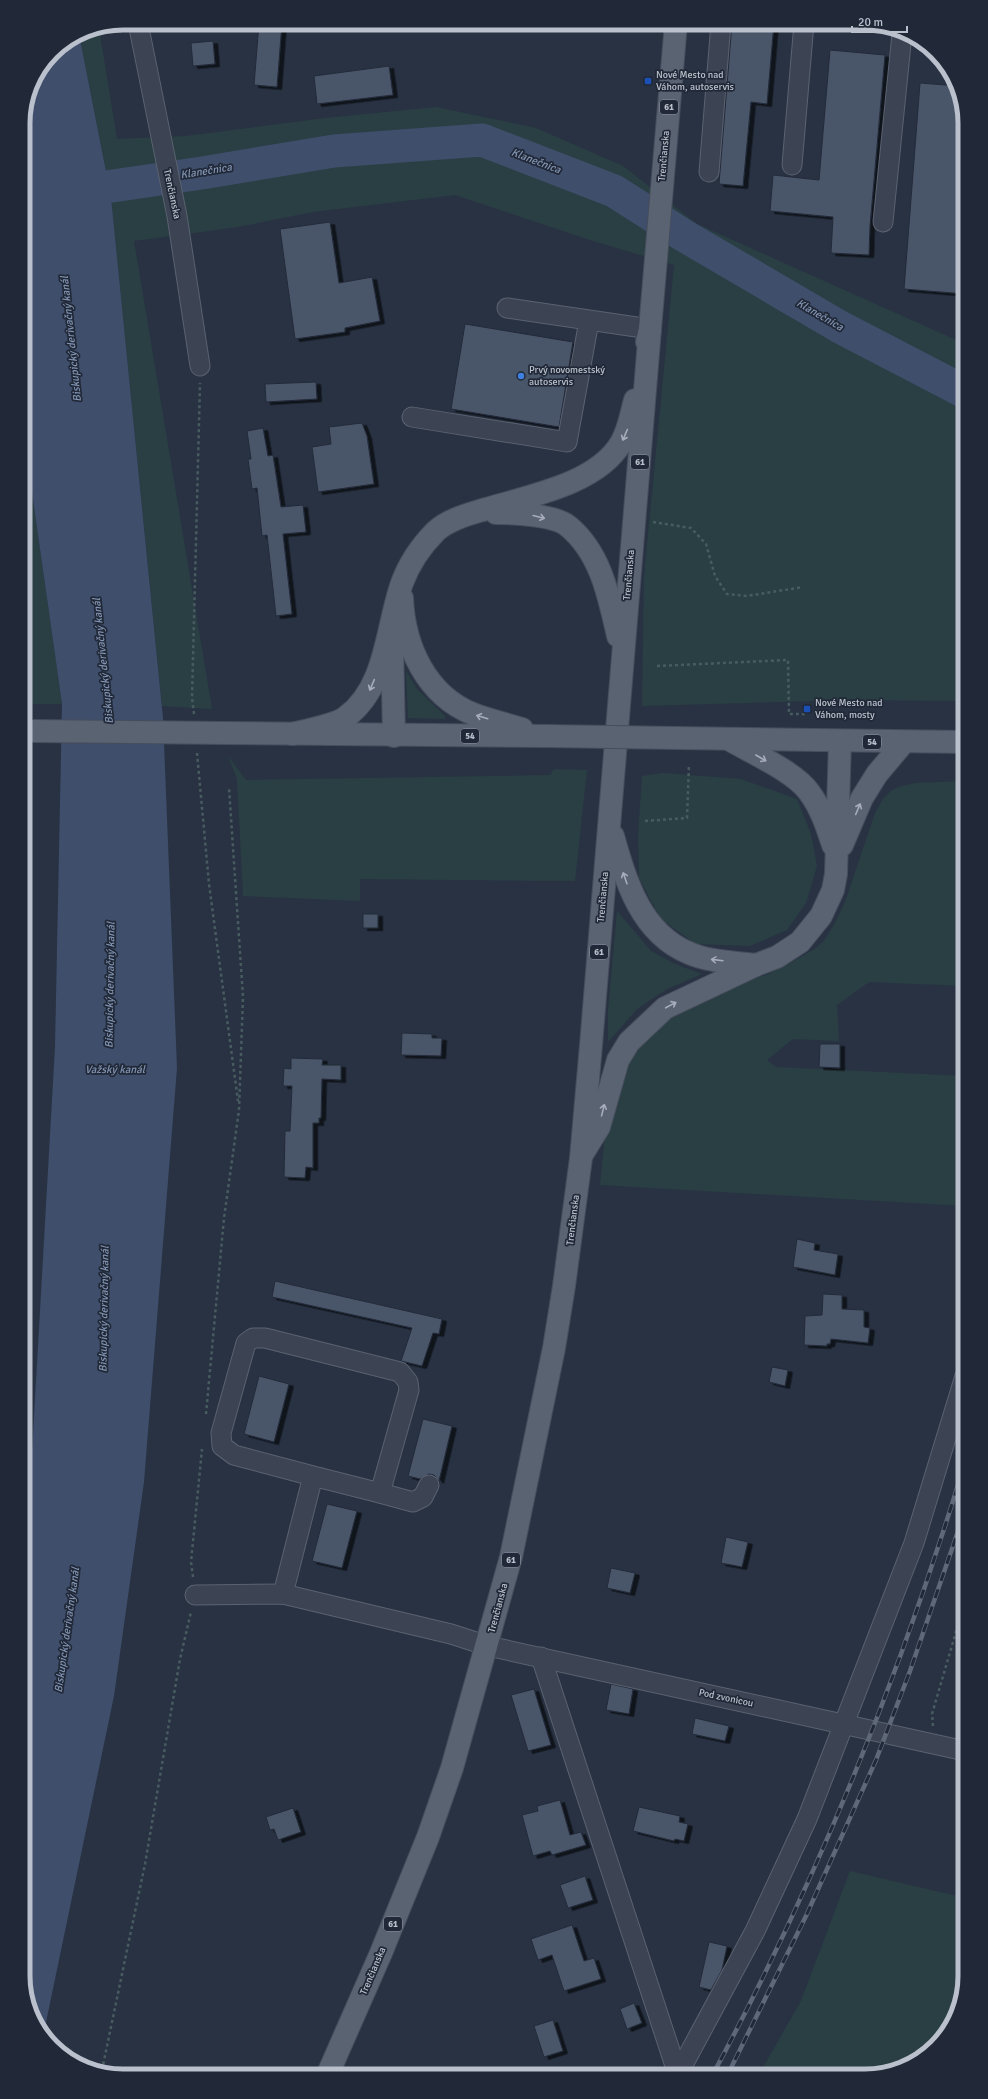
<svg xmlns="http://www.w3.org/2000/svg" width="988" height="2099" viewBox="0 0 988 2099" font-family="Signika,sans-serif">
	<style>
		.green { fill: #2a3f44 }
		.water { fill: #3e4e6b }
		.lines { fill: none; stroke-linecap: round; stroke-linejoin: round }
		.river { stroke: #3e4e6b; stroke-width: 33 }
		.building { fill: #4a5467; stroke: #232b3a; filter: url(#shadow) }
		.minor-casing { stroke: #5b6270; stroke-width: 21 }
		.major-casing { stroke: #464d5c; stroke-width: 24 }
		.path { stroke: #485c60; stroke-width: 2.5; stroke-dasharray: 3 3; stroke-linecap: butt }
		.minor { stroke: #3c4453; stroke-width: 19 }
		.major { stroke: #5a6372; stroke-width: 22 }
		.rail-casing { stroke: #5f6879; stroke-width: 4.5 }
		.rail { stroke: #212938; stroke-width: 3; stroke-dasharray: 9; stroke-linecap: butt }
		.major-bridge-casing { stroke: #464d5c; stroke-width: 24; stroke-linecap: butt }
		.major-bridge { stroke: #5a6372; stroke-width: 22 }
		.oneway { stroke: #a7adba }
		.transit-dot { fill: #1a4fb4; stroke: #212938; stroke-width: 1.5 }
		.shop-dot { fill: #3f7fe0; stroke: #212938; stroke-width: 1.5 }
		.labels { text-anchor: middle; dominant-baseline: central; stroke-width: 3.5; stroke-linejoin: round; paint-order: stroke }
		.shield { fill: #212938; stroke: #8c93a0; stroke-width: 1 }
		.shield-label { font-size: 9px; font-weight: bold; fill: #bac0cc }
		.poi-label { font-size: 10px; fill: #bac0cc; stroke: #212938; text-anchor: start }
		.street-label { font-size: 10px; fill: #bac0cc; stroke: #212938 }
		.water-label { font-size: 11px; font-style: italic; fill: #8294b2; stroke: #212938 }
		.rim { fill: none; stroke: #bac0cc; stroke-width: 5 }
	</style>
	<defs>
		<filter id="shadow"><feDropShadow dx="4.5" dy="2.5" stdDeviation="0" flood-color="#0009"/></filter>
	</defs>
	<rect width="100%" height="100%" fill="#283243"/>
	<g class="green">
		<polygon points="99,28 117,139 186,136 325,118 436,107 536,128 623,166 697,224 965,344 965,701 849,700 642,706 644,576 674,265 593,241 455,195 313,212 238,227 134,241 212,709 162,706 111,197 79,34 85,31"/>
		<polygon points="23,429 62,704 23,704"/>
		<polygon points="406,671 417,689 446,717 444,719 408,718"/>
		<polygon points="228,756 246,780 550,775 554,769 587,770 575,881 360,879 360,901 243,896 237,779"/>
		<polygon points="663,773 741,779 797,799 811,834 817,866 806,903 787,930 750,946 695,944 660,918 639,878 638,835 642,776"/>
		<polygon points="965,781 965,986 869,982 837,1005 839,1041 793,1039 767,1060 776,1067 965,1076 965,1206 600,1185 605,1134 616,1079 651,1025 725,987 766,975 787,965 816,948 823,942 835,923 845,902 875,813 883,799 892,790 902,786 915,783"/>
		<polygon points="617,911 651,951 675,964 702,974 667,989 637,1009 608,1042 608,1011"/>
		<polygon points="850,1871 965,1898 965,1976 948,2032 903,2068 865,2076 758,2076 801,2001"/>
	</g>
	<polygon class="water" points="79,34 111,197 163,718 177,1068 144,1482 114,1696 44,2032 31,2014 23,1976 23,1527 31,1469 55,1047 62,704 23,429 23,117 33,79 52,52"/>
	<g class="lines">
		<polyline class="river" points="64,193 202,173 334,151 482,140 614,191 683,235 840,327 965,392"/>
	</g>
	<g class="building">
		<polygon points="259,23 282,23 277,87 254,85"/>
		<polygon points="732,23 774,23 767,104 751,102 743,186 719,184"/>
		<polygon points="213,41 215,64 193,66 191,43"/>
		<polygon points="830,50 885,55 870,226 869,255 831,253 833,217 770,211 773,175 819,180"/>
		<polygon points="389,66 393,95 317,104 314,76"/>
		<polygon points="920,83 958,86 965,123 965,294 904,289"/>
		<polygon points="330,222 339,283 372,277 380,321 345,328 345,332 295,339 280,229"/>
		<polygon points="465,324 573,342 559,427 451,409"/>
		<polygon points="316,382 317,399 266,402 265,384"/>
		<polygon points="362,423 367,436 374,484 318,492 312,447 331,444 329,427"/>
		<polygon points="263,428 268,456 273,455 281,507 303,505 306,532 283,534 292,614 276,616 267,535 262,536 257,488 252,489 248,459 251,459 247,431"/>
		<rect x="363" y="914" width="15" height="14"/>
		<polygon points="402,1033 432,1034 432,1038 442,1038 441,1056 401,1055"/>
		<polygon points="820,1044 840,1044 840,1068 819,1067"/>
		<polygon points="291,1058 323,1059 322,1065 341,1065 341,1080 322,1079 321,1118 319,1118 319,1123 313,1123 313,1168 306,1167 305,1178 284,1177 285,1131 290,1131 292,1086 283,1086 284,1068 291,1069"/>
		<polygon points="797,1239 815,1243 814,1250 838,1254 835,1275 793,1267"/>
		<polygon points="275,1281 442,1319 439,1334 433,1333 422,1366 401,1361 412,1328 272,1297"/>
		<polygon points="823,1294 842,1295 842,1309 864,1310 864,1327 870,1328 868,1343 831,1339 830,1344 827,1344 827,1346 804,1345 805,1316 822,1315"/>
		<polygon points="772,1367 788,1370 785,1386 769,1382"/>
		<polygon points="259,1376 289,1384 274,1442 244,1434"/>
		<polygon points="423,1419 452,1426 439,1481 434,1475 429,1474 420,1479 408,1476"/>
		<polygon points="327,1504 357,1511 342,1568 312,1561"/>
		<polygon points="726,1537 748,1542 742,1567 721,1563"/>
		<polygon points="611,1568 635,1573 630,1593 607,1588"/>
		<polygon points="611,1684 633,1689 629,1714 606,1710"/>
		<polygon points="534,1689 551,1745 528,1751 511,1695"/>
		<polygon points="695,1718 729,1726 725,1741 692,1734"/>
		<polygon points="560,1800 570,1835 581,1832 586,1845 552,1855 550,1851 533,1856 522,1815 538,1811 537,1806"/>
		<polygon points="639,1807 680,1816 679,1822 688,1824 684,1841 675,1839 674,1841 633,1831"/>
		<polygon points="293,1808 301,1832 278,1840 274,1829 270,1830 266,1817"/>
		<polygon points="585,1876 593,1900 568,1908 560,1885"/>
		<polygon points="572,1925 584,1961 594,1958 601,1979 564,1991 552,1955 538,1960 531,1939"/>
		<polygon points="709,1942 727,1946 722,1970 711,1990 699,1987"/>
		<polygon points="634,2003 642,2023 627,2029 620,2009"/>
		<polygon points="553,2020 563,2051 544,2057 534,2026"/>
	</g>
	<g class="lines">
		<g class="minor-casing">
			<g id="minor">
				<polyline points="138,23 177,216 200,366"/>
				<polyline points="792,165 804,23"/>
				<polyline points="709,172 721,23"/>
				<polyline points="883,222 902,34"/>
				<polyline points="507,308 650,329"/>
				<polyline points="412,417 567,442 589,321"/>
				<polyline points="380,1493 413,1502 423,1497 429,1485"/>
				<polyline points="283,1594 313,1476 234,1455 222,1446 221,1433 246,1343 253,1338 265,1338 400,1372 408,1382 409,1390 380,1493 313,1476"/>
				<polyline points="195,1595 283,1594 451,1634 488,1646 965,1751"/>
				<polyline points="541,1657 678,2075"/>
				<polyline points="677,2076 755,1931 807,1819 914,1543 965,1376"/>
			</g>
		</g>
		<g class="major-casing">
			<g id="major">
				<polyline points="647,342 650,329 676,23"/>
				<path d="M496 513C513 513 555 515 568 526 601 553 609 597 618 636"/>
				<path d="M402 598C404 646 426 695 473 714 488 720 506 724 522 729"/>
				<polyline points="392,643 394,736"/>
				<polyline points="225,733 546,736"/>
				<path d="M292 734C304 731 338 724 346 717 387 687 386 628 402 583 409 564 422 545 436 531 449 519 470 514 486 509 529 496 597 484 621 443 629 430 631 414 635 400"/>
				<polyline points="677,738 965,742"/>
				<path d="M730 740C752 753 795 772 809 792 821 808 827 827 833 845"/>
				<path d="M613 836C626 882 641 933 689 953 709 962 734 962 756 965"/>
				<polyline points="842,845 862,798 877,774 904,742"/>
				<polyline points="583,1153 599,1127 618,1060 629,1042 665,1008 756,965 777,957 800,942 821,916 833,890 836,874 840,741"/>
				<polyline points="327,2076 381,1953 428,1837 452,1768 511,1557 554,1348 564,1286 581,1158 591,1045 650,329"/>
			</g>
		</g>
		<g class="path">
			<polyline points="653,522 691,528 706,544 715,576 727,594 747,596 803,587"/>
			<polyline points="657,666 788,660 789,714 807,714 807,709"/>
			<polyline points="194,714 192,698 200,383"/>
			<polyline points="197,753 209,884 238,1101"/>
			<polyline points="645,821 687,818 689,765"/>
			<polyline points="206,1414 224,1218 239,1110 243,997 229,788"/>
			<polyline points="193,1577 191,1562 202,1449"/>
			<polyline points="933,1726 932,1714 965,1601"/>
			<polyline points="102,2070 145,1864 180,1659 191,1612"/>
		</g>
		<use href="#minor" class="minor"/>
		<use href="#major" class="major"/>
		<g class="rail-casing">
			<g id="rail">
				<path d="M712 2076C817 1881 901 1674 965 1462"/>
				<polyline points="727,2076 806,1916 876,1760 910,1671 965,1511"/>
			</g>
		</g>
		<use href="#rail" class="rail"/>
		<g class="major-bridge-casing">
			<g id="major-bridge">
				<polyline points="33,731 225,733"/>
				<polyline points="546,736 677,738"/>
			</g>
		</g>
		<use href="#major-bridge" class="major-bridge"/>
	</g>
	<defs><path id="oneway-shaft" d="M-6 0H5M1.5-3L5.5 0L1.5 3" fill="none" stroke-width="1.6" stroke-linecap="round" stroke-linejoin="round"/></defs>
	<g class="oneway">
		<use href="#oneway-shaft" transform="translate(625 435) rotate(113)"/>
		<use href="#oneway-shaft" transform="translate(539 517) rotate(14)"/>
		<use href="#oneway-shaft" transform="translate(372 685) rotate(113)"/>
		<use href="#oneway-shaft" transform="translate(482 717) rotate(-163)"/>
		<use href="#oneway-shaft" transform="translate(761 758) rotate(30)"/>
		<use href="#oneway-shaft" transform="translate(858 809) rotate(-67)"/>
		<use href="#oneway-shaft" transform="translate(625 878) rotate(-109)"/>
		<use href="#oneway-shaft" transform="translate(717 960) rotate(-173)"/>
		<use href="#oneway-shaft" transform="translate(671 1005) rotate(-28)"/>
		<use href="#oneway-shaft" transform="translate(603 1110) rotate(-76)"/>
	</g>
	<g class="transit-dot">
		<rect x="644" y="77" width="8" height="8" rx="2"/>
		<rect x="803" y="705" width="8" height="8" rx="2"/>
	</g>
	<circle class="shop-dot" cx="521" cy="376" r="4"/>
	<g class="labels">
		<g class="shield">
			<rect x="660" y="100" width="18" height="14" rx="3"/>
			<rect x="631" y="455" width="18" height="14" rx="3"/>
			<rect x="461" y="729" width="18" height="14" rx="3"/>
			<rect x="863" y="735" width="18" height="14" rx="3"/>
			<rect x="590" y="945" width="18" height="14" rx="3"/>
			<rect x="502" y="1553" width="18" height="14" rx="3"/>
			<rect x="384" y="1917" width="18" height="14" rx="3"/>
		</g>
		<g class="shield-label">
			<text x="669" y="107">61</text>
			<text x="640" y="462">61</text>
			<text x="470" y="736">54</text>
			<text x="872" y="742">54</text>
			<text x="599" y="952">61</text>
			<text x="511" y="1560">61</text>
			<text x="393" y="1924">61</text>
		</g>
		<g class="poi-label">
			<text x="656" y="75">Nové Mesto nad<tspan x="656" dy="12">Váhom, autoservis</tspan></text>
			<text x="529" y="370">Prvý novomestský<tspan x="529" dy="12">autoservis</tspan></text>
			<text x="815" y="703">Nové Mesto nad<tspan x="815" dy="12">Váhom, mosty</tspan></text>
		</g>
		<g class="street-label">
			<text transform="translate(664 156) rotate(-85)">Trenčianska</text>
			<text transform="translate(172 194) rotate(78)">Trenčianska</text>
			<text transform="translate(629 575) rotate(-85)">Trenčianska</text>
			<text transform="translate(603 897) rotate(-85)">Trenčianska</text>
			<text transform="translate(573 1220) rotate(-83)">Trenčianska</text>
			<text transform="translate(498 1608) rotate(-75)">Trenčianska</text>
			<text transform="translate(726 1698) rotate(12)">Pod zvonicou</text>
			<text transform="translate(373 1971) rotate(-67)">Trenčianska</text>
		</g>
		<g class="water-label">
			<text transform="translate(536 161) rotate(21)">Klanečnica</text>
			<text transform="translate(206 171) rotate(-9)">Klanečnica</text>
			<text transform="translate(820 315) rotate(30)">Klanečnica</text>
			<text transform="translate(71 339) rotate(-96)">Biskupický derivačný kanál</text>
			<text transform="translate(103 661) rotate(-96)">Biskupický derivačný kanál</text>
			<text transform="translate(110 985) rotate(-89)">Biskupický derivačný kanál</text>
			<text x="115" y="1069">Važský kanál</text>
			<text transform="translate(104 1309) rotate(-89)">Biskupický derivačný kanál</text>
			<text transform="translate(67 1630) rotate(-82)">Biskupický derivačný kanál</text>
		</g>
	</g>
	<path d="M0 0H988V2099H0ZM123 30H865A93 93 0 0 1 958 123V1976A93 93 0 0 1 865 2069H123A93 93 0 0 1 30 1976V123A93 93 0 0 1 123 30Z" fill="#212938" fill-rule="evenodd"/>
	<path class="rim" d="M123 30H865A93 93 0 0 1 958 123V1976A93 93 0 0 1 865 2069H123A93 93 0 0 1 30 1976V123A93 93 0 0 1 123 30Z"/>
	<path d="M852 26v6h55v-6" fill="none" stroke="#bac0cc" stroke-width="2"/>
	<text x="858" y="26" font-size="12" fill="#bac0cc" stroke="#212938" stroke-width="3" paint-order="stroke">20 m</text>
</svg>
